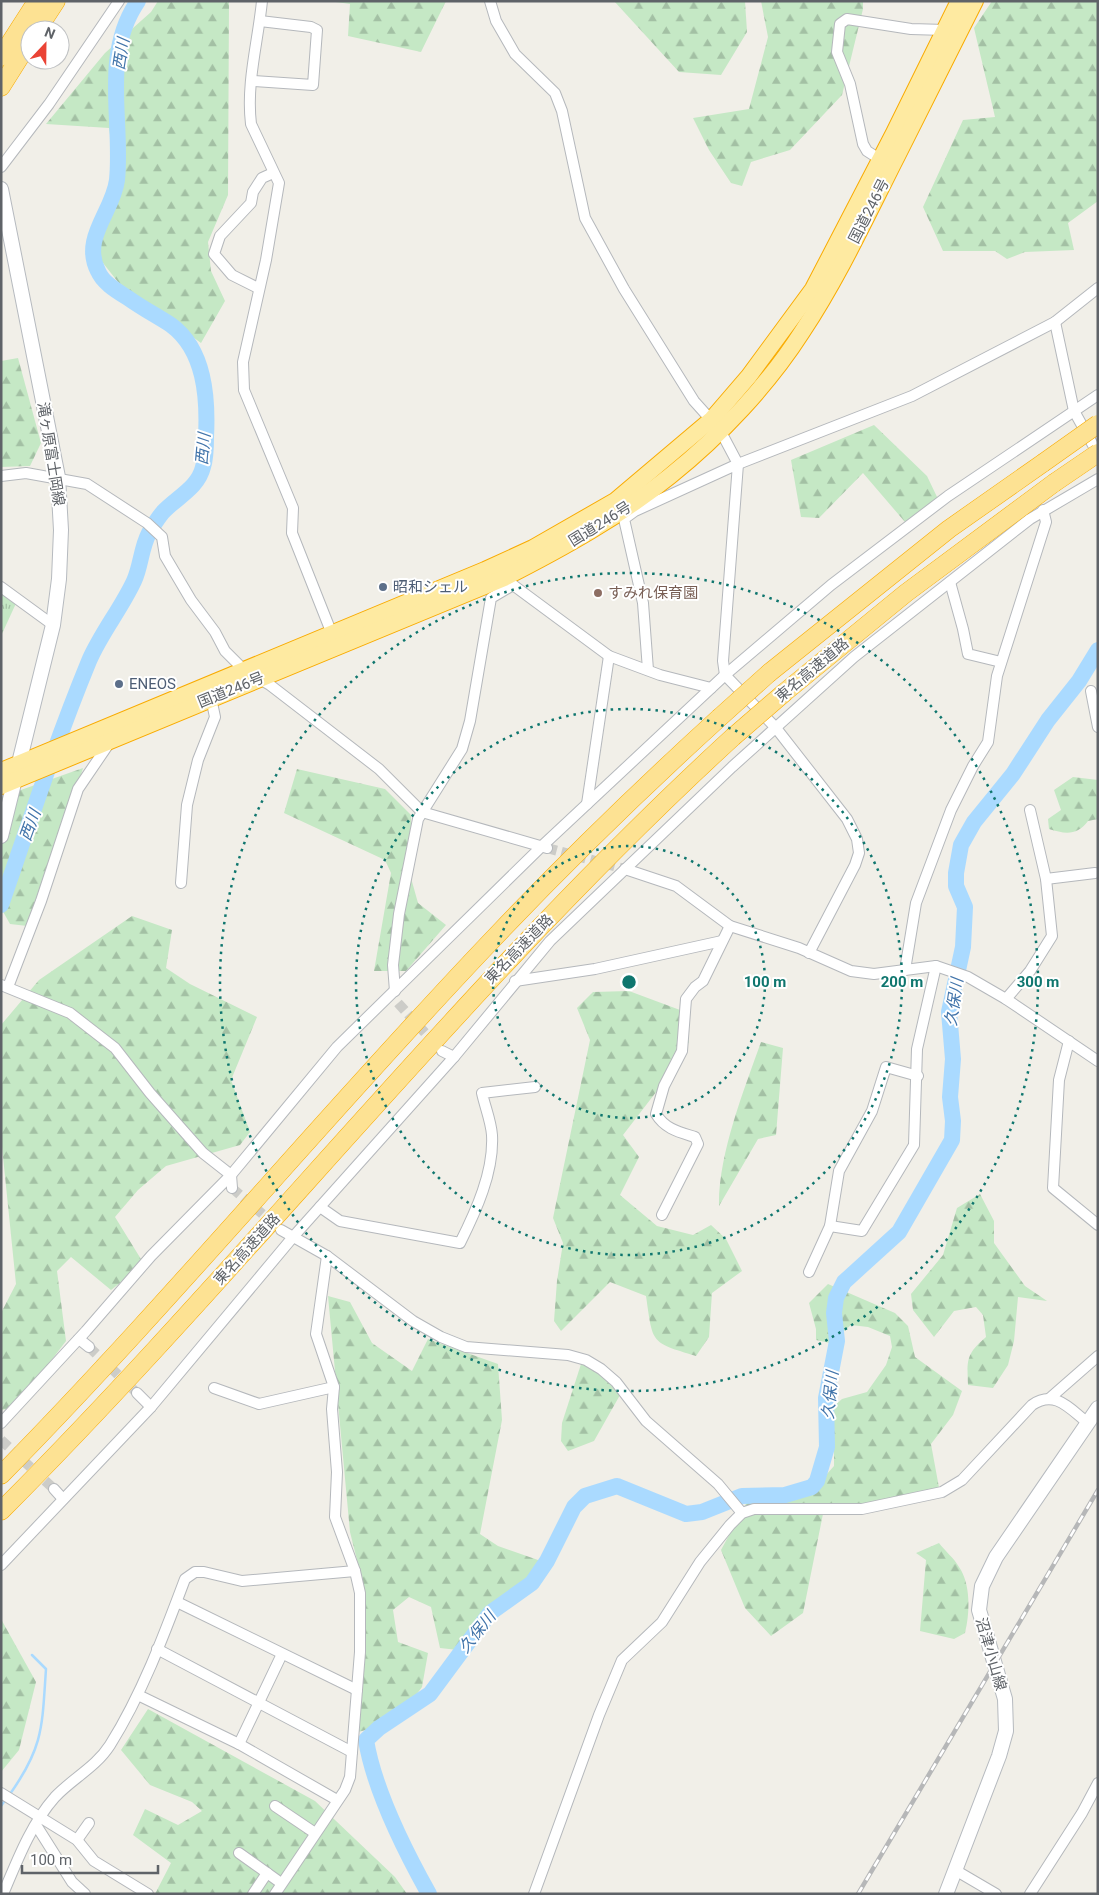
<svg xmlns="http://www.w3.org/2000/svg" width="1099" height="1895" viewBox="0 0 1099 1895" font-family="Roboto,'Noto Sans JP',sans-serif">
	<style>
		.grass { fill: url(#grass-tufts) }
		.forest { fill: url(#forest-firs) }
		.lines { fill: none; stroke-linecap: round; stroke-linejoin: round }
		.stream { stroke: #aadaff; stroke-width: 2.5 }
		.river { stroke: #aadaff; stroke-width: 16 }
		.minor-tunnel { stroke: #ccccc8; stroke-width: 10; stroke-dasharray: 10 5; stroke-linecap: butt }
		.minor-casing { stroke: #b5b8bc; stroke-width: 12 }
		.secondary-casing { stroke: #b6babf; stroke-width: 16 }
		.trunk-casing { stroke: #f9ab00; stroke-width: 18 }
		.motorway-casing { stroke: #f9ab00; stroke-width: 19 }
		.minor { stroke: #fff; stroke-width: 10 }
		.secondary { stroke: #fff; stroke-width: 14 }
		.trunk { stroke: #feeaa1; stroke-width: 16 }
		.motorway { stroke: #fde293; stroke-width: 18 }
		.rail-casing { stroke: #b6b7b8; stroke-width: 4.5 }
		.rail { stroke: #fff; stroke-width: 2.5; stroke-dasharray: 8; stroke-linecap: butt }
		.motorway-bridge-casing { stroke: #f9ab00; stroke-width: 19; stroke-linecap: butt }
		.motorway-bridge { stroke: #fde293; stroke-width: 18 }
		.ring { fill: none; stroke: #0f766e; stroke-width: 2.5; stroke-dasharray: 2.5 5 }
		.service-dot { fill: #5c6f8a; stroke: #fff; stroke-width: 2 }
		.education-dot { fill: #8d6e63; stroke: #fff; stroke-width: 2 }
		.labels { text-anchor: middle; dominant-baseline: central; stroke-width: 4; stroke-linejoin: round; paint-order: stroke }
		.street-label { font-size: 15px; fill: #5f6368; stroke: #fff }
		.service-label { font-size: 15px; fill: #4e5e75; stroke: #fff; text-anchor: start }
		.education-label { font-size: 15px; fill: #785e54; stroke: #fff; text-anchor: start }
		.water-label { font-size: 16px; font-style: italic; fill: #4174aa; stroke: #fff }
		.centre { fill: #0f766e; stroke: #fff; stroke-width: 2.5 }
		.ring-label { font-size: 15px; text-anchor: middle; font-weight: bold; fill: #0f766e; stroke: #fff; stroke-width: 4; stroke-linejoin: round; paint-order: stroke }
	</style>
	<defs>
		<pattern id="grass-tufts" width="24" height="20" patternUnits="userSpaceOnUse" patternTransform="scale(1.25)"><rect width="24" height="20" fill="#c5e8c5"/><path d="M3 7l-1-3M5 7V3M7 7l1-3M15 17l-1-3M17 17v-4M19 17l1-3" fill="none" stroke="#a3c0a4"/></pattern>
		<pattern id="forest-firs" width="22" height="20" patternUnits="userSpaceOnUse" patternTransform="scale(1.25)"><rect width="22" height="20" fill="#c5e8c5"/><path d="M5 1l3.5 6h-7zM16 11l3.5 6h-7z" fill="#a3c0a4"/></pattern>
	</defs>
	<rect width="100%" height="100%" fill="#f1efe8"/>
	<polygon class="grass" points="1,588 18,599 1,636"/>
	<g class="forest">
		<polygon points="158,1 229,1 228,195 208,242 211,271 225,301 201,343 118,282 92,249 117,183 109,128 46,124 105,53 151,12"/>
		<polygon points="329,1 446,1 421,52 348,36 350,4"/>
		<polygon points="614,1 745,1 747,32 721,75 679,72"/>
		<polygon points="761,1 863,1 863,9 842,95 790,150 751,162 742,186 731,183 709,150 693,118 749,109 768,37"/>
		<polygon points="992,1 1098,1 1098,201 1068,223 1074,250 1025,252 1007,259 995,251 943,251 923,207 963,120 995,117 974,28"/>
		<polygon points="18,358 41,443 30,466 1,467 1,361"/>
		<polygon points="874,425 927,476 938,499 905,522 863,473 819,518 801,517 791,460"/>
		<polygon points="83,768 36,927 10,924 1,908 1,797"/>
		<polygon points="297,769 385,789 411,815 411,878 418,903 446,925 406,971 374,971 391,873 385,860 284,813"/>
		<path d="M1073 777 1098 780V819L1088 821C1077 836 1065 834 1049 829L1048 819 1061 810 1054 790Z"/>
		<polygon points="132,916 172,930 166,968 190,984 257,1017 231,1080 250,1132 240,1145 166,1166 138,1190 115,1217 144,1264 111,1290 71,1257 57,1271 66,1341 15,1408 1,1410 1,1313 16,1284 1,1137 1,1025 39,980"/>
		<path d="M629 991 680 1010 689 1042 670 1074 623 1135 639 1157 620 1195 657 1226 693 1235 711 1225 726 1239 742 1271 712 1293 709 1337 696 1356C650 1342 653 1344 646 1296L610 1282 561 1331 554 1321 557 1281 563 1243 553 1218 590 1040 577 1008 593 992Z"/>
		<path d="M761 1042 783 1048 776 1135 758 1139 719 1206C718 1155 744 1090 761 1042Z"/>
		<path d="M980 1194 994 1221V1243L1025 1286 1047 1301 1018 1297 1014 1341 1008 1365 993 1388 968 1385C967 1360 966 1354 986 1337L983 1315 976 1307 954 1311 934 1337 913 1310 911 1294 943 1255 957 1208Z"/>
		<polygon points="828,1284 895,1313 908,1326 915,1357 962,1391 953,1415 931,1444 940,1493 824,1509 803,1613 771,1636 745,1608 721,1550 747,1502 818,1484 834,1466 834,1406 842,1399 867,1392 886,1365 892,1347 890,1336 868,1327 851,1325 830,1343 816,1340 816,1329 809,1303"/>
		<polygon points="328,1296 350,1302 372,1343 412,1371 428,1339 498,1364 502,1420 480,1534 498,1546 538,1560 538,1574 458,1650 440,1648 431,1607 409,1597 393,1610 398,1642 428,1653 422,1687 396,1722 358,1732 365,1633 360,1572 350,1532"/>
		<polygon points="582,1361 601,1369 620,1395 594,1441 568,1451 561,1441 562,1423"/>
		<path d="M939 1543C945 1551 954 1558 959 1567 971 1584 970 1614 965 1633L954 1639 920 1631 926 1560 916 1553Z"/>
		<polygon points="1,1619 36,1682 19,1750 1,1772"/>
		<polygon points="148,1709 315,1801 395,1877 407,1894 155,1894 171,1863 133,1835 145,1809 178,1825 202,1811 192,1802 150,1785 121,1750"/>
	</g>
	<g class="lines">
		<g class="stream">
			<path d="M10 1794C44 1746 42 1726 46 1669L32 1655"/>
			<polyline points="1,1806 6,1799"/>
		</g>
		<g class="river">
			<path d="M1 905C29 824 56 741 89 661 101 633 121 609 134 581 141 566 141 548 149 533 153 526 158 518 163 512 177 497 198 488 203 467 206 458 206 446 206 437 208 398 205 350 171 325 157 316 142 308 128 298 117 291 103 283 98 271 81 238 113 212 117 180 123 120 101 55 138 1"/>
			<path d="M429 1894C405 1851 374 1789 366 1740L379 1728 430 1694 490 1613 532 1583 547 1561 574 1507 585 1496 617 1486 686 1514 702 1512 742 1496 785 1495 812 1487 817 1481 827 1447 826 1398 837 1341 834 1313 836 1298 844 1282 899 1232 952 1140 953 1121 950 1097 953 1059 949 1012 963 947 965 907 956 886V873L961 845 974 822 1013 774 1048 720 1079 681 1098 650"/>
		</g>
		<g class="minor-tunnel">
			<polyline points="547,848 625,869"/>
			<polyline points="398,1003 436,1045"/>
			<polyline points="232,1188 273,1223"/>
			<polyline points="89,1347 137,1393"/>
			<polyline points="1,1440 54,1489"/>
		</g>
		<g class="minor-casing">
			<g id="minor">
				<path d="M262 1C258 42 246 83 251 124L279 183 266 260 243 362 244 390 293 508 292 533 332 634"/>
				<polyline points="490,1 496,21 515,54 555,93 562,111 585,218 624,289 694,401 720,430 738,464 912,396 1055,322 1098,288"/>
				<polyline points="253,81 313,85 317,30 311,27 260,21"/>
				<polyline points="881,160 867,151 863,144 850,84 837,52 840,24 847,19 911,29 945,30"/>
				<polyline points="1,167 49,104 119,1"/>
				<polyline points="258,288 232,275 214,254 220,236 251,203 253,192 262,178 273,173"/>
				<polyline points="1055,322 1074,411 1098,454"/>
				<polyline points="1,476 26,473 87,484 147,523 162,537 165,556 191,600 215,632 225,651 244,670 270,685 379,769 422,812 547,848"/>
				<polyline points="509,582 609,656 660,675 711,688"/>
				<polyline points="950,582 963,629 968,654 1001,662"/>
				<polyline points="1,587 53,625"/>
				<polyline points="648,670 643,603 624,519 635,511 738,464 723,661 725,675 776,728 847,819 857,839 859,853 855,865 809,953"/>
				<polyline points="1091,691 1098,727"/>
				<polyline points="587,804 609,656"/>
				<polyline points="625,869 676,886 730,926 799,948 851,971 874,974 936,966 968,977 1006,999 1098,1061"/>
				<polyline points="1046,879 1095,873"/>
				<polyline points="181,883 187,805 198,760 215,717 211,698"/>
				<polyline points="905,970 916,903 951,810 973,766 988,742 997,676 1046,522 1043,510"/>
				<polyline points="515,981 595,969 722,941"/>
				<polyline points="1,985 70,1013 115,1048 150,1093 203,1153 231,1175 232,1188"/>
				<polyline points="8,987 41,901 78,789 110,742"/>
				<polyline points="395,991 393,965 399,914 418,819 462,749 470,721 491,598 513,585"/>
				<polyline points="1006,999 1030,971 1052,936 1046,879 1030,810"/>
				<polyline points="1069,1041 1059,1080 1053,1188 1098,1225"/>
				<polyline points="442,1051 454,1057"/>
				<path d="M320 1207 340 1221 460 1243C476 1211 494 1172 492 1135 491 1121 485 1107 482 1093L535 1087"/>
				<path d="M662 1215 698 1144 695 1137C679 1132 665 1129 656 1114L664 1086 682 1051 686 999 695 987 703 981 730 926"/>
				<polyline points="830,1226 862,1231 914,1145 917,1049 936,966"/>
				<polyline points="281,1230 327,1256 413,1321 441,1337 466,1347 568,1355 586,1360 601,1369 616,1382 646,1421 718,1484 742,1513"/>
				<polyline points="809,1272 830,1226 839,1171 872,1111 886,1067 918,1076"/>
				<polyline points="79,1339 89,1347"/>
				<polyline points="214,1388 259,1404 334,1387"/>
				<polyline points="137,1393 151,1407"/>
				<polyline points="1050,1398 1098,1356"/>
				<polyline points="1,1423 86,1331 151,1256 231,1175 337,1047 541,847 725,675 831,585 948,496 1098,395"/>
				<polyline points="54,1489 63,1499"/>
				<polyline points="1,1565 151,1407 293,1237 454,1057 550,941 732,767 854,657 1030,519 1098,479"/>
				<polyline points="177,1602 357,1690"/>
				<polyline points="157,1649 352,1752"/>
				<polyline points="138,1695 239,1744 337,1800"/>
				<polyline points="239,1744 282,1654"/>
				<polyline points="1,1793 77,1840 94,1861 148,1894"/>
				<polyline points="275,1806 315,1833"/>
				<polyline points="36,1825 72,1882 85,1894"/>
				<polyline points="77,1840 89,1823"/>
				<polyline points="239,1853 281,1883"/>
				<polyline points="955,1870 996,1894"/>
				<path d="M3 1894C17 1861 31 1824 55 1797 73 1778 96 1767 110 1745 142 1694 164 1635 185 1579L195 1572H204L242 1581 355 1571"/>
				<polyline points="253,1894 267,1873"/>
				<polyline points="275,1894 345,1790 350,1777 360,1652 360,1593 355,1571 335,1517 337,1472 332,1409 334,1387 316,1334 327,1256"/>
				<path d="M534 1894 599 1715 622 1660 662 1622 700 1562 730 1525 742 1513 754 1509H862L942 1492 962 1480 1032 1405C1055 1389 1070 1409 1088 1423"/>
				<polyline points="1030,1894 1082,1813 1098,1783"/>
			</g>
		</g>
		<g class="secondary-casing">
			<g id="secondary">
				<polyline points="1,189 58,477 61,530 59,579 53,625 1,836"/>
				<polyline points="946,1894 999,1756 1006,1731 1005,1699 979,1610 982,1586 996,1557 1098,1408"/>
			</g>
		</g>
		<g class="trunk-casing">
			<g id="trunk">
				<polyline points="1,771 485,570 533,548 615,501 712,419 749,376 813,289 894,133 959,1"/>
				<path d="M1 786 504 578C563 548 619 517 670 476 720 436 768 385 802 332 839 276 867 215 897 156 923 104 949 53 975 1"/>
			</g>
		</g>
		<g class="motorway-casing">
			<g id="motorway">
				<polyline points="37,30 56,1"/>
				<polyline points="1,57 37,1"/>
				<polyline points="1,87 30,41"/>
				<polyline points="769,673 949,529 1043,463"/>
				<polyline points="785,692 906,593 1054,483"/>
				<path d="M1 1475C171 1302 326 1114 494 938 566 862 641 789 719 718"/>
				<path d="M1 1511C252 1259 470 978 733 737"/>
			</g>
		</g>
		<use href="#minor" class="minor"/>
		<use href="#secondary" class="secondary"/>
		<use href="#trunk" class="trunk"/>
		<use href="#motorway" class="motorway"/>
		<g class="rail-casing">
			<polyline id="rail" points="858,1894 1098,1490"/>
		</g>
		<use href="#rail" class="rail"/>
		<g class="motorway-bridge-casing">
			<g id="motorway-bridge">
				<polyline points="1043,463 1098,424"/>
				<polyline points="1054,483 1098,453"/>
				<polyline points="719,718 769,673"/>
				<polyline points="733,737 785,692"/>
			</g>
		</g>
		<use href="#motorway-bridge" class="motorway-bridge"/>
	</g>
	<g class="ring">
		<circle cx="629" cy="982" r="136"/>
		<circle cx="629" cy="982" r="273"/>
		<circle cx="629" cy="982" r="409"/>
	</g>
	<g class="service-dot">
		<circle cx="383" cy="587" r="5"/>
		<circle cx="119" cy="684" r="5"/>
	</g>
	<circle class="education-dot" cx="598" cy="593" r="5"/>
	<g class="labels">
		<g class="street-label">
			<text transform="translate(869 211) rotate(-63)">国道246号</text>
			<text transform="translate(51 454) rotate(81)">滝ヶ原富士岡線</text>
			<text transform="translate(600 524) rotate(-32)">国道246号</text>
			<text transform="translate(812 670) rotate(-40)">東名高速道路</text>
			<text transform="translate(231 690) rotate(-22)">国道246号</text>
			<text transform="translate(519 949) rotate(-46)">東名高速道路</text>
			<text transform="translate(247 1249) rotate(-48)">東名高速道路</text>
			<text transform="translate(991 1654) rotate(74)">沼津小山線</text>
		</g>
		<g class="service-label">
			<text x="393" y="587">昭和シェル</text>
			<text x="129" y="684">ENEOS</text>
		</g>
		<g class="education-label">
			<text x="608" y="593">すみれ保育園</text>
		</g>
		<g class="water-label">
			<text transform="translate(121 54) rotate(-81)">西川</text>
			<text transform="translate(203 449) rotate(-85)">西川</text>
			<text transform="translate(30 825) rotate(-70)">西川</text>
			<text transform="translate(954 1002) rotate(-82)">久保川</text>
			<text transform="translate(830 1395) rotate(-84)">久保川</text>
			<text transform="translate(477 1632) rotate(-51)">久保川</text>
		</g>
	</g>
	<circle cx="629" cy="982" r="8" class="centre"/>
	<g class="ring-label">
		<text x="765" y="987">100 m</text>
		<text x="902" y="987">200 m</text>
		<text x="1038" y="987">300 m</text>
	</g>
	<rect width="1099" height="1895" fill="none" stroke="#5f6368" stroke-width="5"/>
	<g transform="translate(45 45) rotate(22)"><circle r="24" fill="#ffffff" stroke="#bfc1c3"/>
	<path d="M0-4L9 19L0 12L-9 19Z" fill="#ea4335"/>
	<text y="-8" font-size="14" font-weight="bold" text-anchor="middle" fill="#5f6368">N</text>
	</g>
	<path d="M22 1865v8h136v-8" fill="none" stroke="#5f6368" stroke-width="2.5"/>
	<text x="30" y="1865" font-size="15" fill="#5f6368" stroke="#ffffff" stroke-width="4" paint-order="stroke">100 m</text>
</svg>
